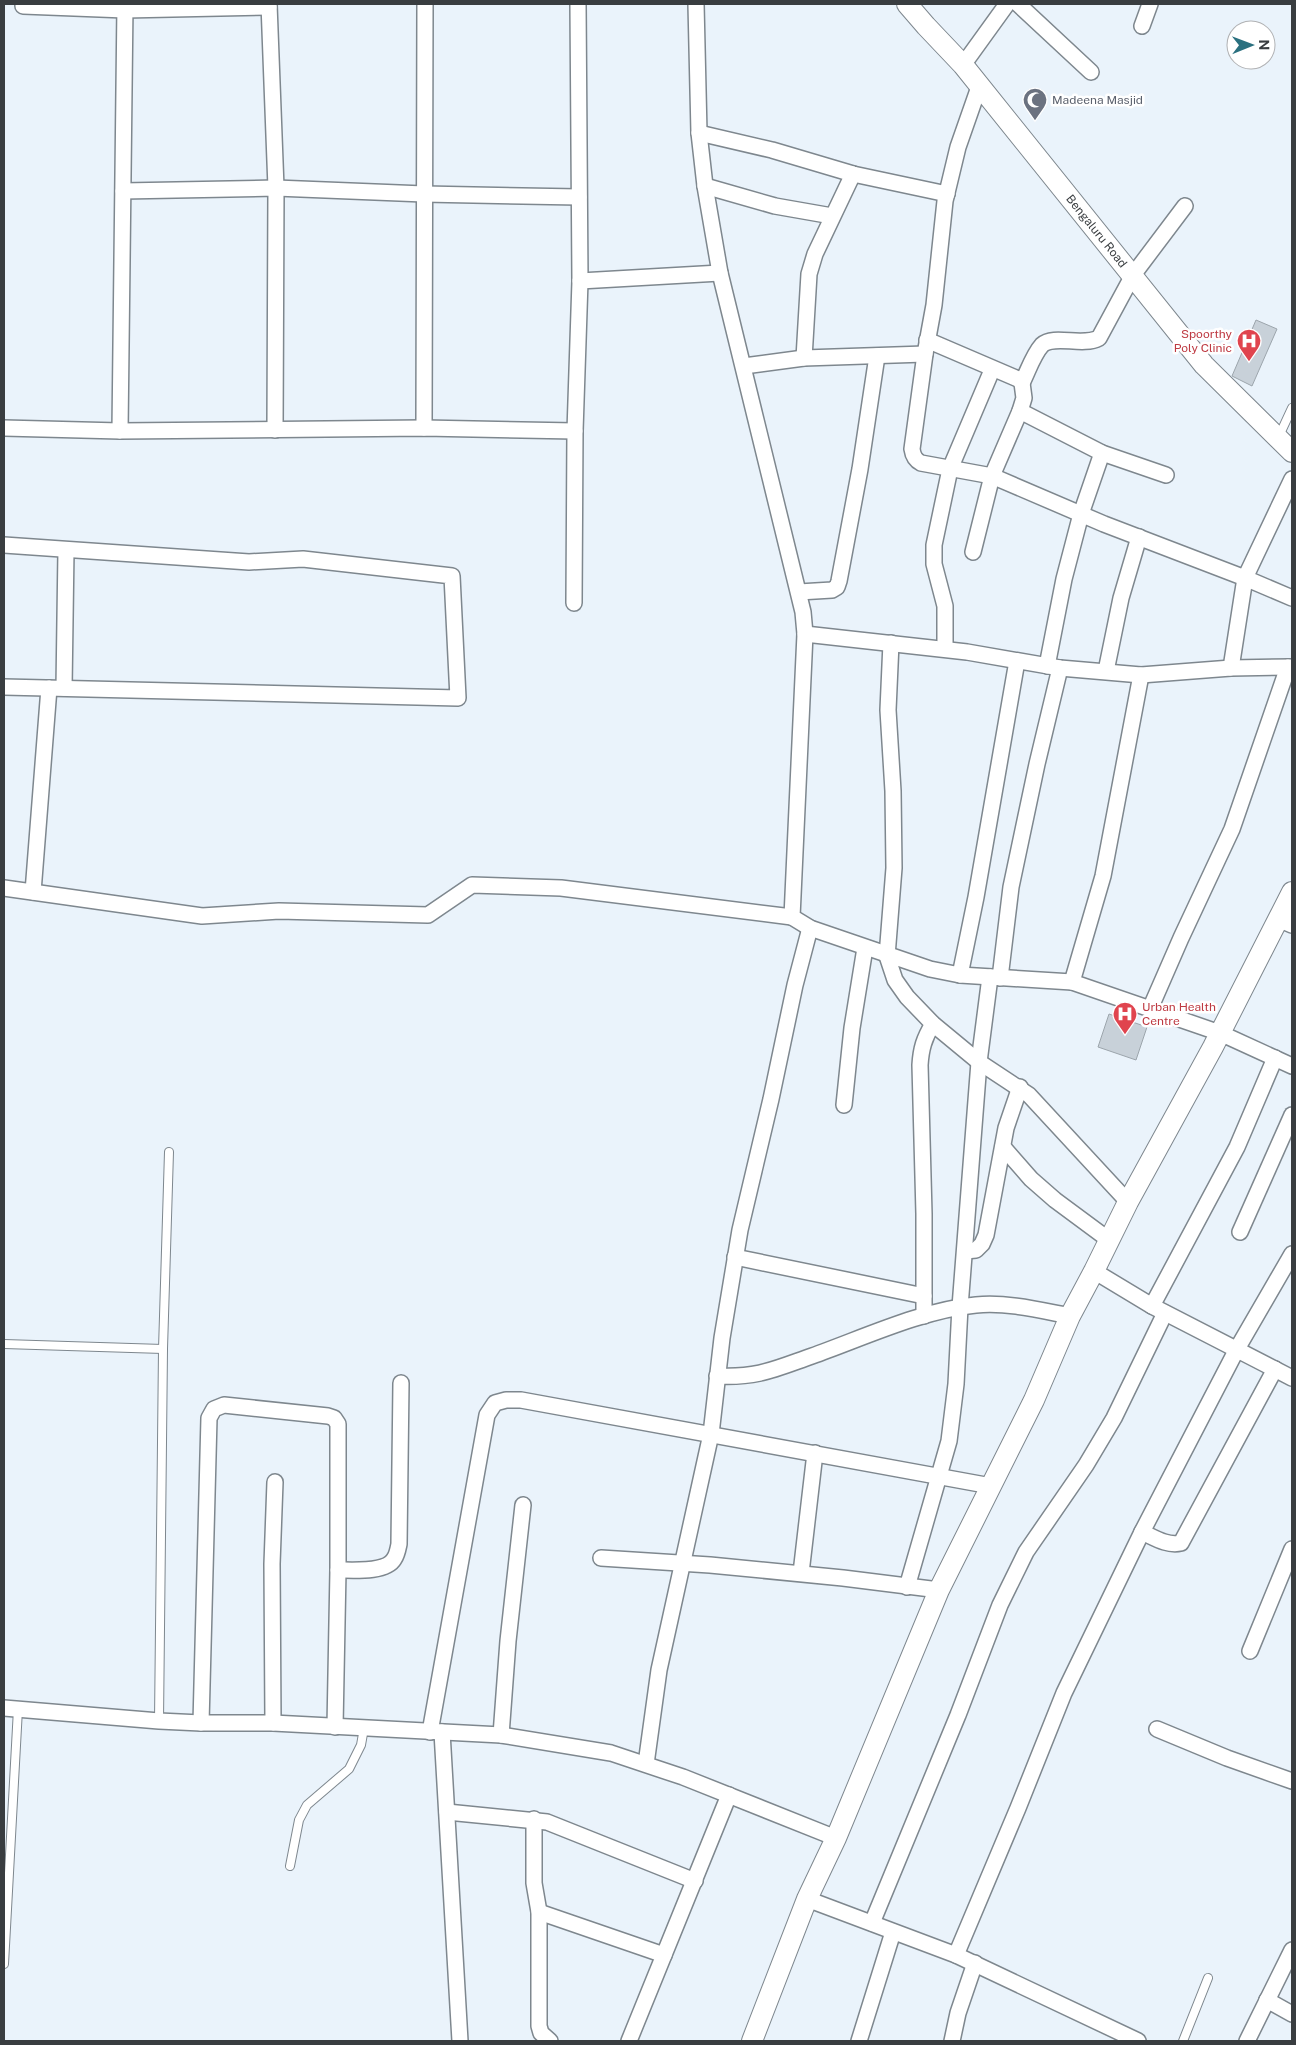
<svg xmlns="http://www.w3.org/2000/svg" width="1296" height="2045" font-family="'Public Sans',sans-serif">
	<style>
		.building { fill: #c8d1d9; stroke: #9ca5ac }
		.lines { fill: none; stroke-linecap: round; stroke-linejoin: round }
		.lane-casing { stroke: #7e878e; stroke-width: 10 }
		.street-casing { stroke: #7e878e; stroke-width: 18 }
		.secondary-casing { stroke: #7e878e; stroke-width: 22 }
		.lane { stroke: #fff; stroke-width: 8 }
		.street { stroke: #fff; stroke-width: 15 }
		.secondary { stroke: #fff; stroke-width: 20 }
		.labels { text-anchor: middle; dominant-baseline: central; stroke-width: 5; stroke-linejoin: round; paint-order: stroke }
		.worship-label { font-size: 12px; fill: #5b616d; stroke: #fff; text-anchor: start }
		.street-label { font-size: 12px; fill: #393d40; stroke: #fff }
		.health-label { font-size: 12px; fill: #be3a42; stroke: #fff; text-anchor: end }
	</style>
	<rect width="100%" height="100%" fill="#eaf3fb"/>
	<g class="building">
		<path d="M 1256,320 L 1277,329 L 1252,386 L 1232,376 Z"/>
		<path d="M 1109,1014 L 1147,1027 L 1136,1060 L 1098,1047 Z"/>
	</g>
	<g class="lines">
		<defs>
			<g id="lane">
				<path d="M 1279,436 L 1292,408"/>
				<path d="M 4,1344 L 163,1349"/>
				<path d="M 159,1721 L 163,1349 L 169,1152"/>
				<path d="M 290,1866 L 299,1820 L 307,1805 L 349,1769 L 361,1745 L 364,1728"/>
				<path d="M 4,1964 L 18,1709"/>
				<path d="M 1183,2041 L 1208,1978"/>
			</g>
			<g id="street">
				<path d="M 269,4 L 276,188 L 275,430"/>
				<path d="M 696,4 L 699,133 L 705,186 L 720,273 L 803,612 L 805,634 L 792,917 L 810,928 L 930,969 L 960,975 L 1072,982 L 1220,1033 L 1292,1066"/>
				<path d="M 1018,4 L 1091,72"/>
				<path d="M 23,6 L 125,10 L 269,7"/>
				<path d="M 1142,26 L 1150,4"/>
				<path d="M 963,65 L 1007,4"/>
				<path d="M 979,87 L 958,147 L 945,201 L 934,305 L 925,354 L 912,449 C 913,456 915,460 921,463 L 992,476 L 1104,524 L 1245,578 L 1292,598"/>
				<path d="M 699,133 L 772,150 L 853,174 L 947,194"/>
				<path d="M 705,186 L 775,206 L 832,216"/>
				<path d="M 123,191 L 276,188 L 424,194 L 579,197"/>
				<path d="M 580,281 L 720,273"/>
				<path d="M 927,340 L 1018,379 L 1022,383 L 1024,398 L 1020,411 L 992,476 L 973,552"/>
				<path d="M 804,358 L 809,274 L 815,254 L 853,174"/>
				<path d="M 744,366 L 804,358 L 925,354"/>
				<path d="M 1022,383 C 1028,371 1033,355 1042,345 C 1054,334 1082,347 1099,338 L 1133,275 L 1185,206"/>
				<path d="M 1020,411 L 1102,453 L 1166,475"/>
				<path d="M 4,428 L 120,431 L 424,428 L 575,431"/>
				<path d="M 424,428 L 425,4"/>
				<path d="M 120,431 L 125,4"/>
				<path d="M 4,545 L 249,562 L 303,559 L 452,576 L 458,698 L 4,687"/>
				<path d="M 799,592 L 832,590 L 837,587 L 839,581 L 860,469 L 877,356"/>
				<path d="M 574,603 L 575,431 L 580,281 L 578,4"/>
				<path d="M 805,634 L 967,652 L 1060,668 L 1141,675 L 1231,668 L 1292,667"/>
				<path d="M 891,643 L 888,710 L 893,791 L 894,868 L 887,956 L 895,980 L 907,997 L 933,1024 L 979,1062 L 1029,1095 L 1128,1202"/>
				<path d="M 945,649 L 945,606 L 934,564 L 934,545 L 950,469 L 992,370"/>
				<path d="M 1047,666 L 1064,579 L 1081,514 L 1102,453"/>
				<path d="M 1231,668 L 1245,578 L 1292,479"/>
				<path d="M 1106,671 L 1121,598 L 1139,537"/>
				<path d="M 64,688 L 66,550"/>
				<path d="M 4,888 L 202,916 L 279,911 L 428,915 L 472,885 L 561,888 L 792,917"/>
				<path d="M 33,892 L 49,688"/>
				<path d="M 1278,919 L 1292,925"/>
				<path d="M 960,975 L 976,897 L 1017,661"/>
				<path d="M 1000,978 L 1011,887 L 1037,764 L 1060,668"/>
				<path d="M 1072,982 L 1103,876 L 1141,675"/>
				<path d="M 1150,1009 L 1181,938 L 1232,829 L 1288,667"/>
				<path d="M 844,1105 L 852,1028 L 865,948"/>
				<path d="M 1003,1147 L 1031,1179 L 1055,1200 L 1109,1240"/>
				<path d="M 1240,1232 L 1292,1115"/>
				<path d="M 965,1251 L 976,1250 L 982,1244 L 986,1235 L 1006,1128 L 1020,1087"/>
				<path d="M 735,1257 L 924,1296"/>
				<path d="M 1094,1271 L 1152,1306 L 1292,1378"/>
				<path d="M 1152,1306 L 1237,1147 L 1275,1058"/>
				<path d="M 924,1316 L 924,1214 L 920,1065 C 921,1049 924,1038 933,1024"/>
				<path d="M 717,1376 C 758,1378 775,1369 812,1356 C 863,1338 922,1310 976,1305 C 1007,1302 1039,1310 1070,1316"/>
				<path d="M 1142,1532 C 1155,1538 1167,1546 1181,1543 L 1275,1369"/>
				<path d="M 601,1558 L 710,1565 L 843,1578 L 939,1590"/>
				<path d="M 338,1570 C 352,1570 386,1573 394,1559 C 397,1555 398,1549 399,1544 L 401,1383"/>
				<path d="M 801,1573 L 815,1453"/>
				<path d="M 907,1587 L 949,1441 L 956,1384 L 960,1307 L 979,1062 L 990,977"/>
				<path d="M 1250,1651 L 1292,1549"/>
				<path d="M 4,1708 L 159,1721 L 201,1723 L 273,1723 L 501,1735 L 611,1753 L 683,1777 L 836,1838"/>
				<path d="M 201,1723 L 209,1418 L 214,1409 L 224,1405 L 328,1416 L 334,1418 L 338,1424 L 338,1570 L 335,1727"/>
				<path d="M 273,1723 L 272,1564 L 275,1482"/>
				<path d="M 1157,1729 L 1227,1758 L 1292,1781"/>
				<path d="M 430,1732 L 487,1415 L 495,1403 L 506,1400 L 521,1400 L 991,1486"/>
				<path d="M 442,1732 L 460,2041"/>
				<path d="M 501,1735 L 508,1641 L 523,1505"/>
				<path d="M 646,1764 L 659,1670 L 711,1434 L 722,1338 L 740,1230 L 771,1099 L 795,985 L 810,928"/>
				<path d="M 447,1812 L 547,1822 L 695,1881"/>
				<path d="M 534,1819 L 534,1883 L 539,1912 L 539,2026 L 541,2033 L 550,2041"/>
				<path d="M 807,1899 L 956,1955 L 1138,2041"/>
				<path d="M 539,1912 L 664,1955"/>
				<path d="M 872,1923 L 958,1715 L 1000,1605 L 1026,1552 L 1086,1465 L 1114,1418 L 1165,1313"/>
				<path d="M 956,1955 L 1018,1808 L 1064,1693 L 1142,1532 L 1237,1349 L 1292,1254"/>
				<path d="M 1267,2000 L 1292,2014"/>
				<path d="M 629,2041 L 729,1795"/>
				<path d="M 859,2041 L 893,1932"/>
				<path d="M 952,2041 L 958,2013 L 975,1963"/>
				<path d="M 1247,2041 L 1292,1950"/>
			</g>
			<g id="secondary">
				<path id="s1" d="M 907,4 L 926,26 L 963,65 L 1204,365 L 1292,452"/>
				<path d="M 752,2041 L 807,1899 L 836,1838 L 939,1590 L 1034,1400 L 1070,1316 L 1094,1271 L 1128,1202 L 1213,1047 L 1292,892"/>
			</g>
		</defs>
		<use href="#lane" class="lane-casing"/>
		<use href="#street" class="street-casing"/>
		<use href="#secondary" class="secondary-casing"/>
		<use href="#lane" class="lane"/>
		<use href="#street" class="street"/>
		<use href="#secondary" class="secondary"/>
	</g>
	<defs>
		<symbol id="mosque-pin" viewBox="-11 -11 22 30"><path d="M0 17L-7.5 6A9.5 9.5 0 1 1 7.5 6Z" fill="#6b7280" stroke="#fff"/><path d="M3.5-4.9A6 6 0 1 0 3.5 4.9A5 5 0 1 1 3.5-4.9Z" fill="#fff"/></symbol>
		<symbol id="hospital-pin" viewBox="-11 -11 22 30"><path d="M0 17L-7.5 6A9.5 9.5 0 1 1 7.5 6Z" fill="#e0444e" stroke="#fff"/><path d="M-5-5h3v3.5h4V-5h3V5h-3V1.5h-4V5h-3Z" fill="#fff"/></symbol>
	</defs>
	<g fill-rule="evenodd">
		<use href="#mosque-pin" x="1021" y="86" width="28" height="38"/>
		<use href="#hospital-pin" x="1235" y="327" width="28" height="38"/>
		<use href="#hospital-pin" x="1111" y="1000" width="28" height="38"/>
	</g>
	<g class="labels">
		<g class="worship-label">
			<text x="1052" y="100">Madeena Masjid</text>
		</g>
		<g class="street-label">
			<text stroke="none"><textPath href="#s1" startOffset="296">Bengaluru Road</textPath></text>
		</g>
		<g class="health-label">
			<text x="1232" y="334">Spoorthy<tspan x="1232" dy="14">Poly Clinic</tspan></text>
			<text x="1142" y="1007" text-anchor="start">Urban Health<tspan x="1142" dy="14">Centre</tspan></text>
		</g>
	</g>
	<rect width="1296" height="2045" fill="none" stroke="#393d40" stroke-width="10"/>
	<g transform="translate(1251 45) rotate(89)"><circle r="24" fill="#ffffff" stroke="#b0b1b3"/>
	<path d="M0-4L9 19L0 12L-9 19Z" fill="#2a707f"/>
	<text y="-8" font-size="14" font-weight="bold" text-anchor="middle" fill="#393d40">N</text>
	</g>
</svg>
